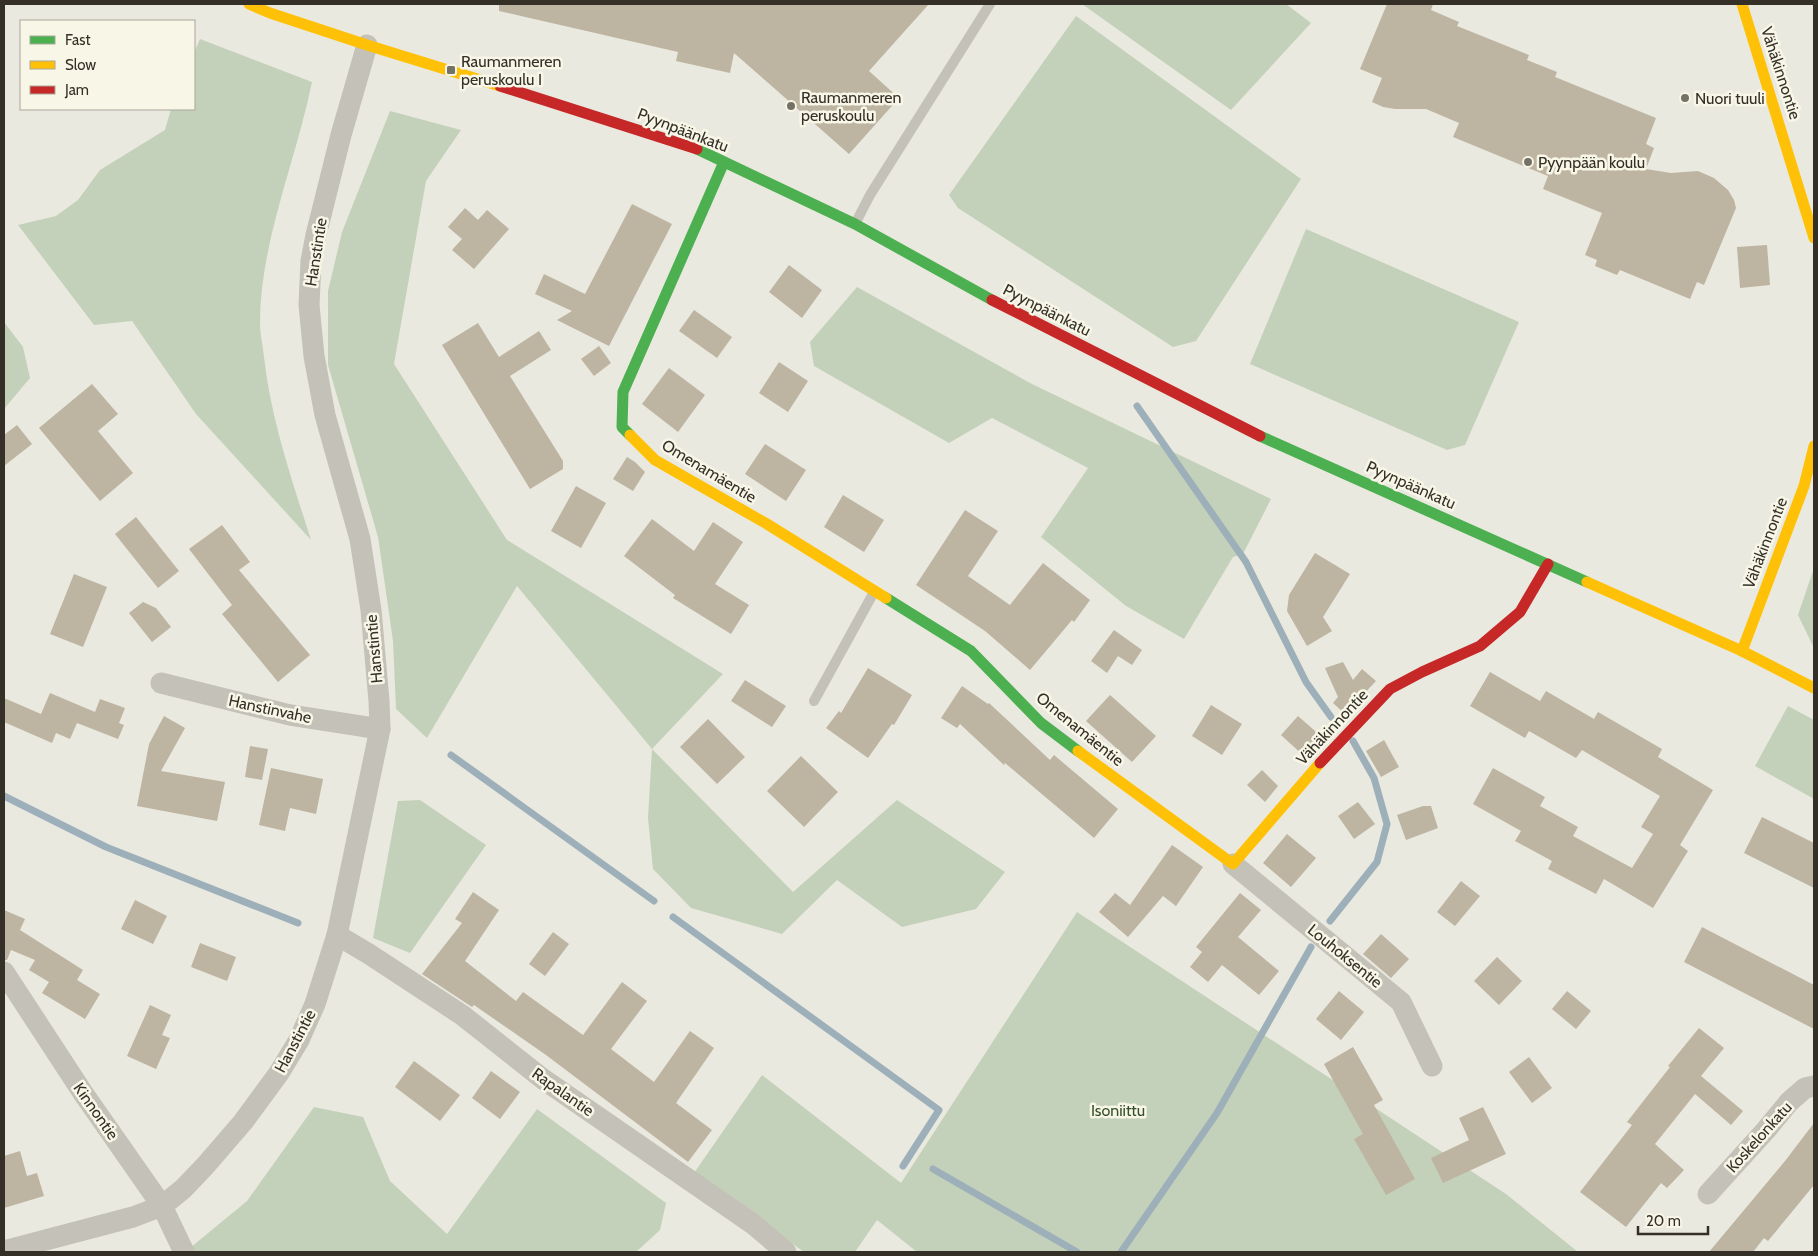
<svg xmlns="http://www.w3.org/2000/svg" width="1818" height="1256" font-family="Cabin,sans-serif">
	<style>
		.green { fill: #c4d1ba }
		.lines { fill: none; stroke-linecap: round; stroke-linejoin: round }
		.stream { stroke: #9db0ba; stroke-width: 7 }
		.building { fill: #bdb4a2 }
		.lane { stroke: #c3c1b8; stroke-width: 10 }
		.street { stroke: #c3c1b8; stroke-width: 21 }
		.fast { stroke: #4caf50; stroke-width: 11 }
		.slow { stroke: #ffc107; stroke-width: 11 }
		.jam { stroke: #c62828; stroke-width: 11 }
		.poi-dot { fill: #747167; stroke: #f8f6e6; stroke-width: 2 }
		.labels { text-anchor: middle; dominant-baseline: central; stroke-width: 5; stroke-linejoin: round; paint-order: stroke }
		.poi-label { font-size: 16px; fill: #343027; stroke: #f8f6e6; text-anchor: start }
		.street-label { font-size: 16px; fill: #343027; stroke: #f8f6e6 }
		.park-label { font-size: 16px; fill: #36502d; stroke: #f8f6e6 }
	</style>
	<rect width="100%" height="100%" fill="#eae9df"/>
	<g class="green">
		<path d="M 1082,4 L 1286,4 L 1311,23 L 1231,110 Z"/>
		<path d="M 1076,16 L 1301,179 L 1196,341 L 1173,347 L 958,208 L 949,195 Z"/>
		<path d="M 200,39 L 312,82 C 296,161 260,242 260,323 C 260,334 263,346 264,357 C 271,420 292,480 311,540 L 196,414 L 132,321 L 94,325 L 18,225 L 56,216 L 78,200 L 100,170 L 165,130 L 171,109 L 194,109 L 194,53 Z"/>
		<path d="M 390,111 L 461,130 L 426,181 L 394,364 L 507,540 L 723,674 L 652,749 L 793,892 L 897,800 L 1005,872 L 976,909 L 902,927 L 837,880 L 782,934 L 691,908 L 653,869 L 648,818 L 652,749 L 517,586 L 427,738 L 396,709 L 393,641 L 378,537 L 328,365 L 328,291 L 342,232 Z"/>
		<path d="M 1306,229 L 1519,322 L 1465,445 L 1447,450 L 1250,364 Z"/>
		<path d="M 857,287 L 1032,384 L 1271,499 L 1243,554 L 1233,557 L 1184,639 L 1126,606 L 1041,537 L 1088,468 L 992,418 L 949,443 L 814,366 L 810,342 Z"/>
		<path d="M 4,322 L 23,347 L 30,378 L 4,409 Z"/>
		<path d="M 1814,568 L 1814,648 L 1798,615 Z"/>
		<path d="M 1788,706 L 1814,720 L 1814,799 L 1755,766 Z"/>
		<path d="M 420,800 L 486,845 L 410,953 L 373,938 L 398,801 Z"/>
		<path d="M 1077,912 L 1506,1194 L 1578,1252 L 917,1252 L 877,1220 L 855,1252 L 804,1252 L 694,1173 L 762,1075 L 901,1183 Z"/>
		<path d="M 314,1107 L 363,1117 L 390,1181 L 447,1234 L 537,1109 L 666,1203 L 660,1230 L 636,1252 L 185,1252 L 247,1201 Z"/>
	</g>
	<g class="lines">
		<g class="stream">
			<path d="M 1137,406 L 1246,562 L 1306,682 L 1331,717"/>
			<path d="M 451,755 L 654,901"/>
			<path d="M 4,796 L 106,847 L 298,923"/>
			<path d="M 673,917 L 939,1110 L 903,1166"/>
			<path d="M 1330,921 L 1377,862 L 1387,824 L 1374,778 L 1353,741"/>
			<path d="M 933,1169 L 1077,1252"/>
			<path d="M 1121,1252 L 1217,1113 L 1311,947"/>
		</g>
	</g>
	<g class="building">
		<path d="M 499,4 L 929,4 L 869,71 L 899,98 L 849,154 L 734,53 L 730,73 L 676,61 L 678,52 L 499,11 Z"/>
		<path d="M 1387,4 L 1433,4 L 1431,10 L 1459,22 L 1457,26 L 1529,55 L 1527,60 L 1557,72 L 1555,77 L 1656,118 L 1646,144 L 1654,148 L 1646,169 L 1671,173 L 1698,171 L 1714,178 L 1728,190 L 1734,200 L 1736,208 L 1704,285 L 1697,282 L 1690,299 L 1620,270 L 1617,275 L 1595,266 L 1597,260 L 1585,255 L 1602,213 L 1543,189 L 1548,176 L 1453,137 L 1459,123 L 1426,109 L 1395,109 L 1383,107 L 1372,102 L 1382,78 L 1360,69 Z"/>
		<path d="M 632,204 L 672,224 L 609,346 L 557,320 L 572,311 L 535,294 L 544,274 L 585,294 Z"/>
		<path d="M 465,208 L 478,220 L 487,210 L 509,229 L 474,269 L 452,250 L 462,239 L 448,227 Z"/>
		<path d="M 1767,245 L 1770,285 L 1740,288 L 1737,247 Z"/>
		<path d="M 789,265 L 822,290 L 802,318 L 769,292 Z"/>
		<path d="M 694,310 L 732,337 L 717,358 L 679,331 Z"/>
		<path d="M 478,323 L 499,357 L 539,331 L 551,350 L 510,376 L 563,461 L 563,469 L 530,489 L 442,345 Z"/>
		<path d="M 599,346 L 611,363 L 594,376 L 581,359 Z"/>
		<path d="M 779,362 L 808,381 L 788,412 L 759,393 Z"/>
		<path d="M 669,368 L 705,395 L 678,432 L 642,404 Z"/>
		<path d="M 92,384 L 118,414 L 98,431 L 133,473 L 100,501 L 39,428 Z"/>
		<path d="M 17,425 L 32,444 L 4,466 L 4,435 Z"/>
		<path d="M 765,444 L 806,470 L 786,501 L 745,474 Z"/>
		<path d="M 627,457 L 635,462 L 645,472 L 633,491 L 613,479 Z"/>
		<path d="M 576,486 L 606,503 L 581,548 L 551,531 Z"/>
		<path d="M 843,495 L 884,520 L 864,552 L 824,527 Z"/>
		<path d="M 965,510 L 998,531 L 968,576 L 1010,605 L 1043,563 L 1090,600 L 1074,622 L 1072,620 L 1030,670 L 985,631 L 916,585 Z"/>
		<path d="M 136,517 L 179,571 L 158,588 L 115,534 Z"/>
		<path d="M 652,519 L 694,551 L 713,522 L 743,542 L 715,584 L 749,605 L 731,634 L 673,598 L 675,595 L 624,556 Z"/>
		<path d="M 222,525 L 250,562 L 239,570 L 310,655 L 278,682 L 222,614 L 232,605 L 189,549 Z"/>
		<path d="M 1315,553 L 1350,574 L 1323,617 L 1332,631 L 1307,646 L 1287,611 L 1289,595 Z"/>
		<path d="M 74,574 L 107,587 L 83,647 L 50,634 Z"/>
		<path d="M 143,602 L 156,608 L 171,627 L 152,642 L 129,613 Z"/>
		<path d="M 1114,630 L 1142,650 L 1132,665 L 1118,656 L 1107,673 L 1091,661 Z"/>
		<path d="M 1343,662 L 1353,680 L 1362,669 L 1376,681 L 1345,714 L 1333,703 L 1338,697 L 1325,668 Z"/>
		<path d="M 868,668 L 912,695 L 894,725 L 892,724 L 868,758 L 826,728 L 839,711 L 841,713 Z"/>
		<path d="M 1490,672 L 1540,701 L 1546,691 L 1594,719 L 1598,712 L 1662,749 L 1658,757 L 1713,790 L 1680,845 L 1688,851 L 1653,908 L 1604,879 L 1596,894 L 1548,869 L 1552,861 L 1515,841 L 1521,831 L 1473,804 L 1493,768 L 1545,797 L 1540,806 L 1578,827 L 1573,836 L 1632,868 L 1653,834 L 1641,827 L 1660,796 L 1582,750 L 1576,758 L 1529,731 L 1525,738 L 1470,706 Z"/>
		<path d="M 745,680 L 786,706 L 772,727 L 731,701 Z"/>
		<path d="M 962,686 L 988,704 L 989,703 L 1050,760 L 1054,755 L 1118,809 L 1094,838 L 1005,763 L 1004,765 L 960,724 L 957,728 L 941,718 Z"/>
		<path d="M 50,693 L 95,712 L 100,699 L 125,708 L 119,723 L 124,725 L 118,739 L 77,723 L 70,739 L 56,733 L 52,743 L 4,722 L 4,698 L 41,714 Z"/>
		<path d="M 1110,695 L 1156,736 L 1132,762 L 1086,721 Z"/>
		<path d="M 1211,705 L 1242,724 L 1222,755 L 1192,736 Z"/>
		<path d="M 164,716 L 185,728 L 161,771 L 225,782 L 217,821 L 137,806 L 149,744 Z"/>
		<path d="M 1298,716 L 1323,738 L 1305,757 L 1281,735 Z"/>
		<path d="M 708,719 L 745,757 L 717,784 L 680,747 Z"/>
		<path d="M 1384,740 L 1399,767 L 1381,777 L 1366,751 Z"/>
		<path d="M 250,746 L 268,749 L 262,780 L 245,777 Z"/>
		<path d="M 801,756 L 838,792 L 804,827 L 767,791 Z"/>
		<path d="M 271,768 L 323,779 L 316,814 L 290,808 L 285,831 L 259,825 Z"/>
		<path d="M 1262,770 L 1278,786 L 1265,802 L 1247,785 Z"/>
		<path d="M 1358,802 L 1375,824 L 1354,839 L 1338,816 Z"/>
		<path d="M 1423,806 L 1431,806 L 1438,828 L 1406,840 L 1397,815 Z"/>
		<path d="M 1762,817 L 1814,843 L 1814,888 L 1744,853 Z"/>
		<path d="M 1287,834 L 1316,858 L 1291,887 L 1263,863 Z"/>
		<path d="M 1172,845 L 1203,867 L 1176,906 L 1163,896 L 1128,937 L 1099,912 L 1115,893 L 1130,905 Z"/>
		<path d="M 1461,881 L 1480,896 L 1455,926 L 1437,912 Z"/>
		<path d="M 473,892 L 499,910 L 465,961 L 516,1001 L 523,992 L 583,1035 L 622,982 L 647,1001 L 611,1049 L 654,1082 L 690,1031 L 714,1048 L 676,1103 L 712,1130 L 688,1162 L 546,1055 L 474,1005 L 472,1007 L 422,974 L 462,923 L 455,919 Z"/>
		<path d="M 1240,893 L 1261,910 L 1238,937 L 1279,971 L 1259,995 L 1222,965 L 1208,982 L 1190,967 L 1202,952 L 1196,947 Z"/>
		<path d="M 135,900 L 167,916 L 153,944 L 121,929 Z"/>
		<path d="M 4,910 L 25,919 L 20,930 L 83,970 L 77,980 L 100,994 L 85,1019 L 42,993 L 49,982 L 29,970 L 35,960 L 11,950 L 7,960 L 4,960 Z"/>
		<path d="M 1702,927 L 1814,985 L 1814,1029 L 1684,962 Z"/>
		<path d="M 553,932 L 569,944 L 545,976 L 529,964 Z"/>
		<path d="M 1381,934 L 1409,959 L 1391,978 L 1363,954 Z"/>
		<path d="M 200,943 L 236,957 L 227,981 L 191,967 Z"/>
		<path d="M 1497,957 L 1522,981 L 1499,1005 L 1474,981 Z"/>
		<path d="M 1339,991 L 1364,1012 L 1341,1040 L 1316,1019 Z"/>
		<path d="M 1567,991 L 1591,1011 L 1576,1029 L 1552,1009 Z"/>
		<path d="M 150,1005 L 171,1015 L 162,1035 L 170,1038 L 156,1069 L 127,1056 Z"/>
		<path d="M 1699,1028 L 1724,1048 L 1701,1076 L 1743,1111 L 1731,1125 L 1695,1094 L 1655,1144 L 1684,1170 L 1667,1188 L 1661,1183 L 1626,1227 L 1580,1192 L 1632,1125 L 1627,1122 L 1670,1067 L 1668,1066 Z"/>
		<path d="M 1353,1047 L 1383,1100 L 1374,1105 L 1415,1179 L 1386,1195 L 1354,1139 L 1363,1134 L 1324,1064 Z"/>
		<path d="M 1529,1057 L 1552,1088 L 1532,1103 L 1509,1072 Z"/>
		<path d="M 414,1061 L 460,1095 L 440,1121 L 395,1087 Z"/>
		<path d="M 491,1071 L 520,1092 L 500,1119 L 472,1098 Z"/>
		<path d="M 1483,1107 L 1506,1154 L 1443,1183 L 1431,1158 L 1469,1140 L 1459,1118 Z"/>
		<path d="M 1814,1123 L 1814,1185 L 1768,1241 L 1764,1238 L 1753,1252 L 1709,1252 L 1785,1161 Z"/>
		<path d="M 20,1151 L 27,1176 L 37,1173 L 44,1196 L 4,1208 L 4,1156 Z"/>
	</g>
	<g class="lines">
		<g class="lane">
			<path d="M 855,224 L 870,195 L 990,4"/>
			<path d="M 814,701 L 874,592"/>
		</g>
		<g class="street">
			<path d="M 161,683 L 290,715 L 380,729"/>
			<path d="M 1233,864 L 1401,1002 L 1432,1066"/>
			<path d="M 337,935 L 369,954 L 462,1015 L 543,1079 L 753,1224 L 786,1252"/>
			<path d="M 4,972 L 83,1093 L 162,1206 L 184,1252"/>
			<path d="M 1708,1194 L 1766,1130 L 1789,1102 L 1805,1088 L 1814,1086"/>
			<path d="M 4,1251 L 133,1217 L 162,1206 L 183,1189 L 205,1166 L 243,1122 L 279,1073 L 299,1040 L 315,1004 L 337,935 L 380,729 L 379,701 L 371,610 L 360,539 L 325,415 L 314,356 L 309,305 L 311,261 L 316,235 L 341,135 L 367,45"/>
		</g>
		<g class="fast">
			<path d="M 697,149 L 855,224 L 992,300"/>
			<path d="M 630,435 L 622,427 L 623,392 L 724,162"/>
			<path d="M 1260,436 L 1587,582"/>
			<path d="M 886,598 L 971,651 L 1041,723 L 1078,751"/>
		</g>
		<g class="slow">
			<path d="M 249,4 L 270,13 L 367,45 L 500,86"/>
			<path d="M 1742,4 L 1814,238"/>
			<path d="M 630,435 L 655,460 L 767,524 L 886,598"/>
			<path d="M 1587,582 L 1742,651 L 1814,688"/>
			<path d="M 1742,651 L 1804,486 L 1814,446"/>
			<path d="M 1078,751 L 1233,864 L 1320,763"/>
		</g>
		<g class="jam">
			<path d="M 500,86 L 697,149"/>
			<path d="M 992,300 L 1260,436"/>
			<path d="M 1320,763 L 1390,689 L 1422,672 L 1480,646 L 1520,612 L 1548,564"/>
		</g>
	</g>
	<g class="poi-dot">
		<rect x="446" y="65" width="10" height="10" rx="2.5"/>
		<circle cx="1685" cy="98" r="5"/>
		<circle cx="791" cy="106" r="5"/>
		<circle cx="1528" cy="162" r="5"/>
	</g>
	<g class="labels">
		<g class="poi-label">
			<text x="461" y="61">Raumanmeren<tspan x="461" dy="18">peruskoulu I</tspan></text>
			<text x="801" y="97">Raumanmeren<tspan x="801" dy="18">peruskoulu</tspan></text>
			<text x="1695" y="98">Nuori tuuli</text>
			<text x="1538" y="162">Pyynpään koulu</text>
		</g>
		<g class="street-label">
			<text transform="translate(1781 73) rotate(72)">Vähäkinnontie</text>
			<text transform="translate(683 130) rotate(21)">Pyynpäänkatu</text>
			<text transform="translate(316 252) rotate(-81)">Hanstintie</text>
			<text transform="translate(1047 310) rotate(27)">Pyynpäänkatu</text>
			<text transform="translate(709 471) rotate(31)">Omenamäentie</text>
			<text transform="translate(1411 485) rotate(24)">Pyynpäänkatu</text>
			<text transform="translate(1765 543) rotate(-69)">Vähäkinnontie</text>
			<text transform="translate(374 649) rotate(-95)">Hanstintie</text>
			<text transform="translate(270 709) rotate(12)">Hanstinvahe</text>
			<text transform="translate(1332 727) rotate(-47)">Vähäkinnontie</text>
			<text transform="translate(1080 729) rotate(39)">Omenamäentie</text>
			<text transform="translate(1345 956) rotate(39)">Louhoksentie</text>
			<text transform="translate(295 1041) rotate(-62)">Hanstintie</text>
			<text transform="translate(563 1092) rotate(35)">Rapalantie</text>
			<text transform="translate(96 1111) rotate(55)">Kinnontie</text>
			<text transform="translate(1759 1137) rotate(-48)">Koskelonkatu</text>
		</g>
		<g class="park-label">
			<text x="1118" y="1110">Isoniittu</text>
		</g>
	</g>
	<rect width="1818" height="1256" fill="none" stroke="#343027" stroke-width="10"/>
	<rect x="20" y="20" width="175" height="90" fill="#f8f6e6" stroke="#aaa79a"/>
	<rect x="30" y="36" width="25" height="8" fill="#4caf50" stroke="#aaa79a"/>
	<text x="65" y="45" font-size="15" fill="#343027">Fast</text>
	<rect x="30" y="61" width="25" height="8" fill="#ffc107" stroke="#aaa79a"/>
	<text x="65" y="70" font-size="15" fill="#343027">Slow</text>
	<rect x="30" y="86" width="25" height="8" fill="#c62828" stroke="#aaa79a"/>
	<text x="65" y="95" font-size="15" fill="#343027">Jam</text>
	<path d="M1638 1226v8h70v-8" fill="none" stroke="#343027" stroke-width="2.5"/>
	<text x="1646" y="1226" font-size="15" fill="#343027" stroke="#f8f6e6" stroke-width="4" paint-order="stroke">20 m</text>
</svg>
